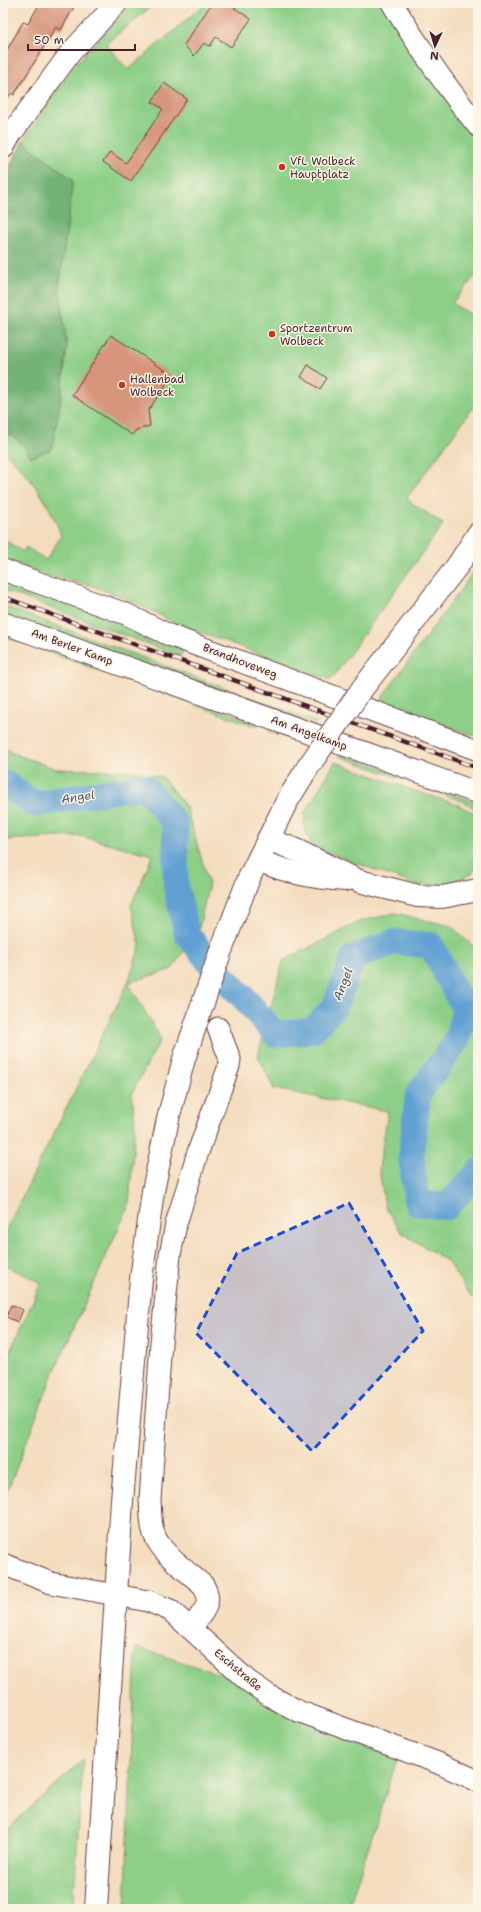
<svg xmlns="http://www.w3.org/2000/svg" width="481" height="1912" font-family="'Shantell Sans',sans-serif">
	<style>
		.green { fill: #8dcf87; stroke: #6c7759 }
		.forest { fill: #72b274; stroke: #5e6850 }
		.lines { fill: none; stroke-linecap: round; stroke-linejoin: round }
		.river { stroke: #60a0d3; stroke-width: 26 }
		.building { fill: #d7967b }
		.minor-casing { stroke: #643c41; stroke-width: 23 }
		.major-casing { stroke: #643c41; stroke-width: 24 }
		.minor { stroke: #fff; stroke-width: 21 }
		.major { stroke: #fff; stroke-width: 22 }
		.rail-casing { stroke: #4a1f2b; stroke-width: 4.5 }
		.rail { stroke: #fcf5e5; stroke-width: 3; stroke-dasharray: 9; stroke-linecap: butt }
		.major-bridge-casing { stroke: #643c41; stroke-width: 24; stroke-linecap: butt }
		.major-bridge { stroke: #fff; stroke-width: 22 }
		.marked { fill: #1d4ed8; fill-opacity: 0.2; stroke: #1d4ed8; stroke-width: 3; stroke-dasharray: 8 5; stroke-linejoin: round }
		.poi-dot { fill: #c8321e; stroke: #fcf5e5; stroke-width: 1.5 }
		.labels { text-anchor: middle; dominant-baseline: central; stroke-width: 3; stroke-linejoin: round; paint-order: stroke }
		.poi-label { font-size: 11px; fill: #4a1f2b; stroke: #fcf5e5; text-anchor: start }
		.street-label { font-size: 11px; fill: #4a1f2b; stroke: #fcf5e5 }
		.water-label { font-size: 12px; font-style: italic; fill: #53536e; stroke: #fcf5e5 }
	</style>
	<rect width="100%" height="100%" fill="#fcf5e5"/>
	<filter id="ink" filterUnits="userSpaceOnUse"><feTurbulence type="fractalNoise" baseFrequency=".025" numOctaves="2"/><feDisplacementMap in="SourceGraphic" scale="8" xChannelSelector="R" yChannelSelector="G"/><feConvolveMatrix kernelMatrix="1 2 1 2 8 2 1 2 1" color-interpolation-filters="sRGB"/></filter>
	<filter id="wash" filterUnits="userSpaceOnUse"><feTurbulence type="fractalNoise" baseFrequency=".012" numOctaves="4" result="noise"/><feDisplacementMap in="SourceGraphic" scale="16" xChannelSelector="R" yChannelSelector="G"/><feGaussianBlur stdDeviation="0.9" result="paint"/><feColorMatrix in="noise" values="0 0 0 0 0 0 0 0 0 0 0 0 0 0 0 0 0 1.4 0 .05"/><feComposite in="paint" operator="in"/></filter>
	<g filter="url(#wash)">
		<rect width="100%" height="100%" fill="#f4ddbf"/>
		<g class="green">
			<path d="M 132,3 L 155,3 L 106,44 L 128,70 L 206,3 L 392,3 L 478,126 L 478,273 L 452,303 L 478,320 L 478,401 L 406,499 L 443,524 L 331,680 L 173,622 L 128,599 L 90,585 L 49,576 L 3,559 L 3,539 L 23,552 L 26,547 L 46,560 L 61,536 C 52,506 27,471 3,451 L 3,430 L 22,443 L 31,457 L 52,449 L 61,397 L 67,347 L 59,288 L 73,180 L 23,141 L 74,66 Z"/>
			<path d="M 478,565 L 478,737 L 379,702 C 411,656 446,612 478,565 Z"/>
			<path d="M 3,577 L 82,604 L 184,649 L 180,656 L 3,590 Z"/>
			<path d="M 3,606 L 317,722 L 315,725 L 3,614 Z"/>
			<path d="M 3,632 L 256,722 L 257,727 L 3,636 Z"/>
			<path d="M 273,728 L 305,740 L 303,744 L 268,731 Z"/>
			<path d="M 3,746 L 12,753 L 56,769 L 132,771 L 162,777 L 186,807 L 209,884 L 199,928 L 172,969 L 128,983 L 161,1039 L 132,1093 L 135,1126 L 129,1205 L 54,1372 L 3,1502 L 3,1367 L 41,1283 L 3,1264 L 3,1236 L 128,983 L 140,946 L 131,905 L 153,855 L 80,836 L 3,840 Z"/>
			<path d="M 341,753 L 465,798 L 478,804 L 478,810 L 464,802 L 339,756 Z"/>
			<path d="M 335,762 L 424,794 L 454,803 L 478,815 L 478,866 L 472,873 L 448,885 L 416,885 L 313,847 L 304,828 L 305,813 Z"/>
			<path d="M 395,913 L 451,926 L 478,951 L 478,1299 L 471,1297 L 447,1261 L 401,1232 L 385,1206 L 379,1169 L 388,1111 L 274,1089 L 258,1056 L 283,961 L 361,921 Z"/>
			<path d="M 136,1647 L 231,1678 L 399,1754 L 348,1909 L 125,1909 Z"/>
			<path d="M 83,1760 L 73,1909 L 3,1909 L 3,1835 L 6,1830 Z"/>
		</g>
		<path class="forest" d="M 23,141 L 73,180 L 59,288 L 67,347 L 61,397 L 52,449 L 31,457 L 22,443 L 3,430 L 3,180 Z"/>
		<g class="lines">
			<path class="river" d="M 3,782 L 34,804 L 144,786 L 175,823 L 176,887 L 187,934 L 214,968 L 244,998 L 276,1035 L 313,1030 L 335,1006 L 353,958 L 394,942 L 431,945 L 465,1010 L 456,1042 L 418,1094 L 411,1157 L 417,1203 L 447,1207 L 478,1172"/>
		</g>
		<g id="blocks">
			<g class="building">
				<path d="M 40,3 L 76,3 L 61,30 L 56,27 L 14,95 L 11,93 L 3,106 L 3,57 L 23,22 L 28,24 Z"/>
				<path d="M 212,3 L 227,3 L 251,19 L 231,47 L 216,37 L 210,46 L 204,43 L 194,56 L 184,45 Z"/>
				<path d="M 164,83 L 187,99 L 131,181 L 103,162 L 110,152 L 126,163 L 163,109 L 152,102 Z"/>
				<path d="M 111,335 L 172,375 L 148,411 L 150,426 L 136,430 L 132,435 L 72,395 Z"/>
				<path d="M 308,365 L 327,378 L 320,389 L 301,377 Z"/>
				<path d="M 11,1305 L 23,1310 L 18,1322 L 6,1317 Z"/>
			</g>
		</g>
	</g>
	<g filter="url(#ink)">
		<use href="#blocks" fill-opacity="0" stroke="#643c41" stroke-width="1"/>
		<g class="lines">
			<defs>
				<g id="minor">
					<path d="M 392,3 C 418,46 446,87 478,126"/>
					<path d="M 3,148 L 11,134 L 71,52 L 117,3"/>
					<path d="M 3,570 L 126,614 L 169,635 L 478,750"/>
					<path d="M 3,623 L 478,793"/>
					<path d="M 3,1564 L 51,1583 L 148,1601 L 170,1610 L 248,1681 L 270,1696 L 298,1711 L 438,1763 L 478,1781"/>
					<path d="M 191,1628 C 201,1614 215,1603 203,1585 C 187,1571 162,1555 154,1534 C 150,1523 151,1512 150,1500 L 161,1343 L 170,1255 L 176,1224 L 197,1155 L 229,1066 L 230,1059 L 218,1028"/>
				</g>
				<g id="major">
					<path d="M 362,689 L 458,565 L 478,534"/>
					<path d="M 268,839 L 298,851 L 359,881 L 418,896 L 442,897 L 478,890"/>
					<path d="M 258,860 C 288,873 313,878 346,880"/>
					<path d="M 96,1909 L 122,1501 L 141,1279 L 153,1191 L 168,1119 L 184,1059 L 220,953 L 249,878 L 286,803 L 308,767"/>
				</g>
			</defs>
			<use href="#minor" class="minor-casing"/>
			<use href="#major" class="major-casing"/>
			<use href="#minor" class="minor"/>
			<use href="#major" class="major"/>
			<defs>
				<path id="rail" d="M 3,597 L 478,768"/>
			</defs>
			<use href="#rail" class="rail-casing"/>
			<use href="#rail" class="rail"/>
			<defs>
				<path id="major-bridge" d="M 308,767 L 362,689"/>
			</defs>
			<use href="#major-bridge" class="major-bridge-casing"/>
			<use href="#major-bridge" class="major-bridge"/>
		</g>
	</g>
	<path class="marked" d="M 349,1203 L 423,1331 L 312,1451 L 196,1333 L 237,1253 Z"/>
	<g class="poi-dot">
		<circle cx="282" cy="167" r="4"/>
		<circle cx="272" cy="334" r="4"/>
		<circle cx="122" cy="385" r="4"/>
	</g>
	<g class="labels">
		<g class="poi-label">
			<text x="290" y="161">VfL Wolbeck<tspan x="290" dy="13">Hauptplatz</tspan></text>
			<text x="280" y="328">Sportzentrum<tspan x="280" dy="13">Wolbeck</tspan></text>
			<text x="130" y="379">Hallenbad<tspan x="130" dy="13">Wolbeck</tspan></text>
		</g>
		<g class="street-label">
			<text transform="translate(72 647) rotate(20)">Am Berler Kamp</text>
			<text transform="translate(240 661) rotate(21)">Brandhoveweg</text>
			<text transform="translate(309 733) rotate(20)">Am Angelkamp</text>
			<text transform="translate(238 1670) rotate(40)">Eschstraße</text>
		</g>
		<g class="water-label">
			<text transform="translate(78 797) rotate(-9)">Angel</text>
			<text transform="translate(343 984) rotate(-69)">Angel</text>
		</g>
	</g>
	<rect width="481" height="1912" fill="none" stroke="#fcf5e5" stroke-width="16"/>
	<g transform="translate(435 46) rotate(184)" stroke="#fcf5e5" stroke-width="3" paint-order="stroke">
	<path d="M0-3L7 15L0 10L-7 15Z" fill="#4a1f2b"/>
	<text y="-6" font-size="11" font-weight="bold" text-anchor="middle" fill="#4a1f2b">N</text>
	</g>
	<path d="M28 44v6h107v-6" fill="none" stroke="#4a1f2b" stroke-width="2"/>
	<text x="34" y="44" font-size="12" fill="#4a1f2b" stroke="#fcf5e5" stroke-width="3" paint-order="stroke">50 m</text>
</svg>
